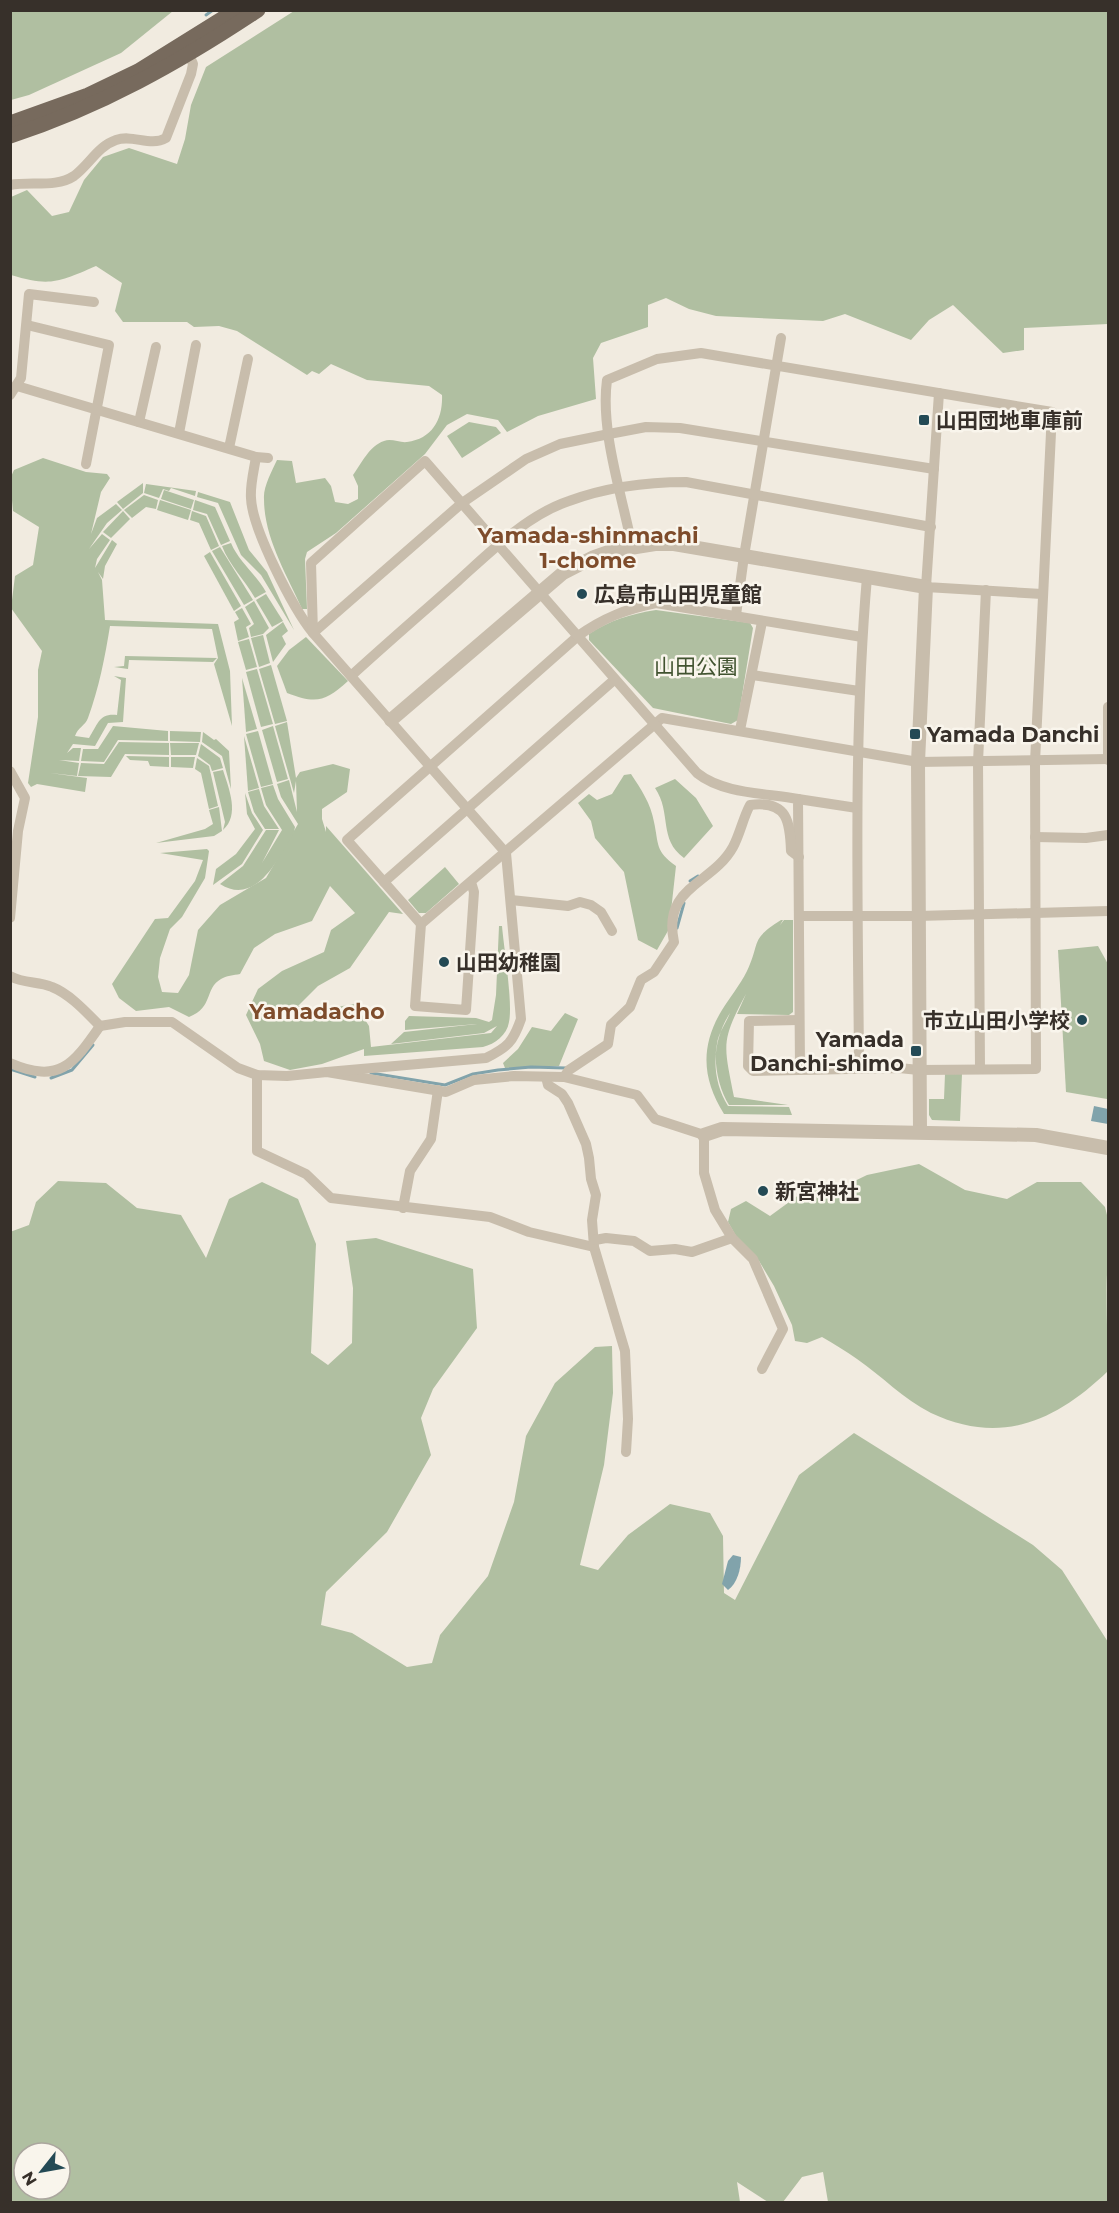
<svg xmlns="http://www.w3.org/2000/svg" width="1119" height="2213" font-family="Montserrat,'Noto Sans JP',sans-serif">
	<style>
		.green { fill: #b0bfa1; fill-rule: evenodd }
		.water { fill: #81a3ab }
		.lines { fill: none; stroke-linecap: round; stroke-linejoin: round }
		.stream { stroke: #81a3ab; stroke-width: 3 }
		.minor { stroke: #c8bdac; stroke-width: 10 }
		.tertiary { stroke: #c8bdac; stroke-width: 14 }
		.primary { stroke: #776a5d; stroke-width: 15 }
		.poi-dot { fill: #244a55; stroke: #f9f5ec; stroke-width: 2 }
		.labels { text-anchor: middle; dominant-baseline: central; stroke-width: 5; stroke-linejoin: round; paint-order: stroke }
		.poi-label { font-size: 21px; font-weight: bold; fill: #37302a; stroke: #f9f5ec; text-anchor: start }
		.park-label { font-size: 21px; fill: #415330; stroke: #f9f5ec }
		.neighbourhood-label { font-size: 22px; font-weight: bold; fill: #7e4c2b; stroke: #f9f5ec }
	</style>
	<rect width="100%" height="100%" fill="#f1ebe0"/>
	<g class="green">
		<path d="M 11,10 L 173,10 L 173,11 L 121,53 L 29,95 L 11,100 Z"/>
		<path d="M 294,11 L 1108,11 L 1108,324 L 1024,328 L 1024,350 L 1003,353 L 953,305 L 929,320 L 911,340 L 845,314 L 823,321 L 716,316 L 689,309 L 666,298 L 648,305 L 648,327 L 601,343 L 593,358 L 596,399 L 538,416 L 507,432 L 498,420 L 467,414 L 447,425 L 425,454 L 336,533 L 307,552 L 305,559 L 307,609 L 302,609 C 287,575 264,538 264,499 C 263,487 272,471 277,460 L 292,461 L 296,483 L 325,478 L 331,486 L 335,502 L 348,504 L 358,499 L 358,486 L 353,475 C 362,463 369,446 384,441 C 391,438 400,443 407,442 C 433,439 443,418 442,395 L 429,386 L 367,380 L 331,364 L 319,374 L 312,371 L 307,375 L 237,331 L 219,326 L 194,327 L 187,322 L 123,322 L 115,311 L 122,283 L 96,266 C 59,282 50,287 11,275 L 11,197 L 27,190 L 52,216 L 69,212 L 84,180 L 103,157 L 129,148 L 177,164 L 185,139 L 191,105 L 206,67 Z"/>
		<path d="M 469,422 L 496,427 L 501,433 L 462,458 L 447,436 Z"/>
		<path d="M 43,458 L 86,472 L 107,474 L 110,478 L 101,492 L 91,534 L 97,518 L 116,504 L 122,510 L 107,523 L 89,549 L 102,534 L 110,540 L 97,559 L 95,568 L 112,540 L 117,544 L 105,566 L 103,579 L 98,572 L 102,580 L 105,620 L 218,624 L 230,671 L 232,726 L 214,664 L 218,658 L 212,629 L 110,626 C 105,657 99,688 88,718 C 85,726 78,727 75,736 L 89,738 C 98,724 99,713 117,715 L 121,680 L 114,676 L 126,678 L 123,722 L 108,723 L 95,746 L 73,744 L 67,753 L 73,748 L 81,748 L 79,761 L 59,760 L 79,763 L 77,776 L 50,773 L 87,778 L 85,792 L 37,784 L 31,787 L 28,783 L 38,717 L 38,670 L 42,651 L 11,608 L 15,576 L 33,565 L 39,527 L 13,511 L 10,479 L 14,470 Z"/>
		<path d="M 143,483 L 143,493 L 123,509 L 117,502 Z"/>
		<path d="M 146,484 L 196,491 L 195,496 L 171,488 L 169,491 L 163,489 L 159,498 L 144,493 Z"/>
		<path d="M 164,490 L 194,500 L 191,509 L 161,499 Z"/>
		<path d="M 198,492 L 230,502 L 249,550 L 267,572 L 294,630 L 261,575 L 241,555 L 218,503 L 197,497 Z"/>
		<path d="M 144,495 L 158,500 L 156,509 L 146,507 L 132,518 L 124,510 Z"/>
		<path d="M 160,500 L 191,510 L 188,520 L 157,510 Z"/>
		<path d="M 195,500 L 215,507 L 230,541 L 221,545 L 207,514 L 193,510 Z"/>
		<path d="M 123,511 L 130,519 L 111,538 L 103,532 Z"/>
		<path d="M 192,511 L 206,516 L 219,546 L 211,550 L 199,523 L 190,520 Z"/>
		<path d="M 231,543 C 239,562 256,574 266,592 L 255,598 C 245,580 229,565 222,546 Z"/>
		<path d="M 220,547 L 253,600 L 244,605 L 212,551 Z"/>
		<path d="M 210,552 L 241,606 L 234,611 L 204,556 Z"/>
		<path d="M 266,594 L 283,621 L 272,627 L 256,600 Z"/>
		<path d="M 254,601 L 269,628 L 263,634 L 251,637 L 249,628 L 254,624 L 245,607 Z"/>
		<path d="M 242,608 L 251,624 L 246,627 L 249,637 L 238,641 L 234,622 L 239,619 L 235,612 Z"/>
		<path d="M 656,610 L 750,623 L 753,628 L 738,720 L 731,724 L 653,708 L 589,640 L 589,634 C 610,620 631,614 656,610 Z"/>
		<path d="M 283,622 L 288,631 L 282,636 L 286,644 L 273,662 L 266,635 Z"/>
		<path d="M 263,635 L 270,663 L 259,667 L 251,638 Z"/>
		<path d="M 306,637 L 348,681 C 325,702 316,704 287,693 L 277,666 L 289,650 Z"/>
		<path d="M 249,639 L 257,667 L 246,670 L 238,642 Z"/>
		<path d="M 125,656 L 217,658 L 213,662 L 129,660 L 128,669 L 114,667 L 124,666 Z"/>
		<path d="M 271,665 L 287,721 L 275,724 L 259,669 Z"/>
		<path d="M 257,669 L 273,724 L 261,727 L 246,672 Z"/>
		<path d="M 242,678 L 257,729 L 246,732 Z"/>
		<path d="M 287,722 L 296,778 L 300,772 L 333,764 L 350,769 L 347,792 L 322,809 L 322,819 L 326,832 L 326,826 L 403,914 L 389,912 L 350,968 L 318,986 L 298,1006 L 317,1010 L 355,1004 L 369,1026 L 371,1047 L 491,1033 L 497,1026 L 484,1033 L 391,1044 L 404,1032 L 477,1024 L 405,1030 L 405,1021 L 409,1016 L 476,1018 L 489,1022 L 492,1020 L 496,995 L 499,926 L 502,926 C 504,949 513,1003 509,1022 C 507,1035 495,1044 483,1047 L 364,1056 L 364,1049 L 322,1064 L 290,1070 L 264,1061 L 260,1044 L 246,1015 L 258,989 L 282,971 L 324,952 L 331,930 L 355,913 L 330,886 L 312,921 L 275,934 L 254,948 L 240,974 C 234,975 226,976 221,979 C 204,989 214,1007 189,1017 L 169,1007 L 136,1011 L 119,998 L 112,984 L 155,919 L 168,918 L 195,881 L 203,860 L 160,853 L 207,849 L 209,851 L 205,878 L 182,917 L 170,929 L 160,958 L 158,977 L 162,992 L 178,993 L 189,975 L 198,930 L 220,905 L 266,878 L 298,824 L 281,797 L 277,784 L 289,780 L 297,812 L 296,781 L 294,793 L 275,726 Z"/>
		<path d="M 113,726 L 168,731 L 168,741 L 118,740 L 104,762 L 81,761 L 83,749 L 98,749 Z"/>
		<path d="M 273,726 L 288,779 L 277,782 L 262,730 Z"/>
		<path d="M 170,731 L 201,732 L 200,742 L 170,741 Z"/>
		<path d="M 258,731 L 273,784 L 261,787 L 246,734 Z"/>
		<path d="M 203,732 L 214,740 L 216,739 L 229,751 L 231,789 L 222,756 L 202,742 Z"/>
		<path d="M 244,736 L 259,788 L 248,791 Z"/>
		<path d="M 119,742 L 169,743 L 169,755 L 125,754 L 111,777 L 78,776 L 81,763 L 104,764 Z"/>
		<path d="M 170,743 L 199,743 L 196,755 L 171,755 Z"/>
		<path d="M 201,744 L 220,758 L 223,768 L 212,771 L 210,765 L 198,756 Z"/>
		<path d="M 126,756 L 169,757 L 169,767 L 150,766 L 148,761 L 130,760 Z"/>
		<path d="M 171,757 L 195,757 L 193,768 L 171,767 Z"/>
		<path d="M 197,758 L 209,766 L 218,806 L 209,809 L 201,773 L 195,769 Z"/>
		<path d="M 223,770 C 229,789 240,815 223,830 L 225,822 L 213,772 Z"/>
		<path d="M 631,774 C 641,789 651,804 654,822 C 659,845 655,851 676,866 L 669,929 L 657,950 L 638,940 L 624,872 L 595,838 L 591,821 L 578,803 L 589,794 L 597,800 L 612,794 L 624,775 Z"/>
		<path d="M 675,779 L 696,798 L 713,826 L 684,858 C 658,839 672,813 655,788 Z"/>
		<path d="M 273,785 L 278,799 L 295,827 L 294,832 C 279,858 256,907 220,884 L 243,866 L 266,830 L 279,830 L 262,863 L 282,830 L 266,805 L 261,788 Z"/>
		<path d="M 259,789 L 264,806 L 279,829 L 265,829 L 254,812 L 248,792 Z"/>
		<path d="M 245,793 L 252,813 L 263,830 L 242,864 L 213,885 L 216,869 L 236,854 L 255,829 L 247,814 Z"/>
		<path d="M 219,807 L 222,831 L 214,836 L 156,843 L 205,829 L 213,824 L 209,810 Z"/>
		<path d="M 445,867 L 459,884 L 426,913 L 419,913 L 408,900 Z"/>
		<path d="M 781,920 L 783,920 L 780,925 L 784,920 L 793,920 L 793,1012 L 789,1015 L 737,1014 L 746,994 C 720,1042 724,1045 734,1097 L 788,1105 L 729,1105 C 719,1089 713,1063 717,1044 C 718,1034 726,1023 730,1013 C 712,1041 710,1077 728,1106 L 789,1107 L 792,1115 L 724,1114 C 702,1079 700,1046 722,1010 C 730,997 740,985 747,971 C 761,942 749,940 781,920 Z"/>
		<path d="M 1098,946 L 1108,964 L 1107,1099 L 1066,1092 L 1058,950 Z"/>
		<path d="M 565,1013 L 578,1019 L 559,1066 L 505,1068 L 503,1063 L 518,1049 L 532,1027 L 551,1031 Z"/>
		<path d="M 945,1074 L 962,1074 L 960,1121 L 932,1120 L 929,1115 L 929,1099 L 944,1099 Z"/>
		<path d="M 919,1164 L 965,1190 L 1007,1199 L 1037,1182 L 1081,1182 L 1105,1207 L 1108,1219 L 1108,1267 C 1105,1275 1108,1354 1108,1371 C 1056,1421 1001,1446 931,1413 C 903,1399 882,1376 857,1359 C 846,1351 834,1344 822,1337 L 807,1343 L 795,1341 L 792,1325 L 774,1286 L 759,1261 L 740,1243 L 728,1222 L 731,1209 L 746,1201 L 770,1216 L 807,1189 L 832,1192 L 867,1175 Z"/>
		<path d="M 58,1181 L 106,1183 L 137,1208 L 181,1215 L 206,1258 L 229,1199 L 262,1182 L 298,1199 L 316,1244 L 311,1353 L 328,1365 L 352,1343 L 353,1288 L 346,1241 L 376,1238 L 473,1269 L 477,1328 L 433,1389 L 421,1418 L 431,1455 L 387,1532 L 326,1592 L 321,1625 L 352,1633 L 407,1667 L 432,1663 L 440,1635 L 488,1576 L 514,1502 L 526,1436 L 555,1383 L 595,1347 L 612,1346 L 613,1393 L 604,1465 L 580,1565 L 598,1570 L 628,1535 L 670,1504 L 710,1513 L 723,1536 L 724,1593 L 735,1600 L 799,1475 L 854,1433 L 1033,1545 L 1062,1570 L 1108,1642 L 1108,2202 L 828,2202 L 823,2172 L 802,2177 L 783,2202 L 768,2202 L 737,2182 L 740,2202 L 11,2202 L 10,1232 L 29,1225 L 36,1202 ZM 24,2153 L 60,2153 L 60,2189 L 24,2189 Z"/>
	</g>
	<g class="water">
		<path d="M 1094,1106 L 1108,1109 L 1108,1124 L 1091,1121 Z"/>
		<path d="M 733,1555 L 741,1557 C 741,1569 737,1584 728,1590 L 722,1584 L 728,1561 Z"/>
	</g>
	<g class="lines">
		<g class="stream">
			<path d="M 206,15 L 213,10"/>
			<path d="M 690,881 L 698,876"/>
			<path d="M 677,928 L 684,903"/>
			<path d="M 10,1069 L 35,1077"/>
			<path d="M 371,1073 L 445,1085 L 473,1074 L 498,1070 L 531,1067 L 566,1068"/>
			<path d="M 51,1078 L 72,1070 L 93,1045"/>
		</g>
		<g class="minor">
			<path d="M 10,185 C 31,181 56,188 74,176 C 89,165 98,146 116,140 C 133,134 150,147 166,138 L 191,74 L 193,64 L 187,50"/>
			<path d="M 27,325 L 109,345 L 86,464"/>
			<path d="M 17,386 L 256,457 L 268,458"/>
			<path d="M 939,393 L 926,587 L 1042,594"/>
			<path d="M 10,395 L 21,378 L 29,294 L 94,302"/>
			<path d="M 139,422 L 156,347"/>
			<path d="M 179,433 L 196,345"/>
			<path d="M 229,448 L 248,359"/>
			<path d="M 256,457 C 254,470 250,485 251,498 C 252,529 293,608 313,633 L 462,503 L 526,459 L 560,444 L 609,434 L 646,427 L 680,428 L 934,469"/>
			<path d="M 632,546 C 622,495 600,431 607,380 L 657,359 L 701,353 L 1052,412 L 1035,762 L 1036,1069 L 919,1070 L 899,1068 L 753,1071 L 748,1066 L 749,1021 L 799,1020"/>
			<path d="M 736,615 L 744,556 L 781,338"/>
			<path d="M 752,675 L 859,691"/>
			<path d="M 351,676 C 386,644 422,613 458,581 C 490,552 527,515 569,501 C 607,487 646,482 686,482 L 931,527"/>
			<path d="M 1108,707 L 1108,760"/>
			<path d="M 740,730 L 762,622"/>
			<path d="M 10,771 L 25,798 L 18,831 L 10,918"/>
			<path d="M 798,799 L 857,808"/>
			<path d="M 1035,837 L 1086,838 L 1108,835"/>
			<path d="M 384,882 L 614,680"/>
			<path d="M 471,882 L 474,892 L 466,1010 L 415,1006 L 421,924 L 662,718 L 918,762 L 1108,759"/>
			<path d="M 511,900 L 568,906 L 580,902 L 591,905 L 601,912 L 612,931"/>
			<path d="M 799,916 L 918,916 L 1108,911"/>
			<path d="M 421,924 L 347,840 L 578,636 C 603,618 626,609 656,603 L 862,637"/>
			<path d="M 10,976 C 24,984 38,981 52,987 C 70,994 87,1013 100,1026 L 125,1022 L 172,1022 L 238,1068 L 257,1075 L 287,1076 L 327,1072 L 446,1092 L 474,1080 L 514,1076 L 564,1077 L 637,1095 L 655,1119 L 704,1135 L 704,1173 L 715,1210 L 732,1238 L 753,1259 L 783,1329 L 762,1369"/>
			<path d="M 10,1063 C 59,1084 73,1065 100,1026"/>
			<path d="M 859,1068 C 858,904 853,740 867,577"/>
			<path d="M 980,1069 L 978,762 L 986,590"/>
			<path d="M 327,1072 L 486,1058 C 508,1047 513,1042 521,1019 L 506,853 L 313,633 L 311,563 L 425,461 L 697,773 C 723,794 766,793 798,799 L 800,1069"/>
			<path d="M 257,1075 L 257,1151 L 306,1174 L 331,1198 L 490,1217 L 529,1232 L 594,1247"/>
			<path d="M 546,1077 L 548,1085 L 562,1094 L 568,1103 L 586,1144 L 589,1158 L 591,1179 L 596,1195 L 592,1220 L 594,1247 L 625,1351 L 628,1419 L 626,1452"/>
			<path d="M 564,1077 L 569,1070 L 608,1044 L 611,1025 L 630,1007 L 641,980 L 654,972 L 674,942 C 662,886 712,885 733,847 C 740,834 743,818 750,805 C 788,800 790,822 791,851 L 799,857"/>
			<path d="M 403,1208 L 410,1171 L 431,1139 L 438,1090"/>
			<path d="M 595,1240 L 606,1238 L 634,1241 L 650,1251 L 675,1249 L 692,1252 L 732,1238"/>
		</g>
		<g class="tertiary">
			<path d="M 391,720 L 563,573 L 594,557 L 611,551 L 655,544 L 674,544 L 926,587 L 918,762 L 920,1132"/>
			<path d="M 704,1135 L 722,1129 L 1036,1135 L 1108,1148"/>
		</g>
		<g class="primary">
			<path d="M 10,123 L 88,95 L 138,71 L 236,10"/>
			<path d="M 10,136 C 100,107 180,62 258,10"/>
		</g>
	</g>
	<g class="poi-dot">
		<rect x="918" y="414" width="12" height="12" rx="3"/>
		<circle cx="582" cy="594" r="6"/>
		<rect x="909" y="728" width="12" height="12" rx="3"/>
		<circle cx="444" cy="962" r="6"/>
		<circle cx="1082" cy="1020" r="6"/>
		<rect x="910" y="1045" width="12" height="12" rx="3"/>
		<circle cx="763" cy="1191" r="6"/>
	</g>
	<g class="labels">
		<g class="poi-label">
			<text x="936" y="420">山田団地車庫前</text>
			<text x="594" y="594">広島市山田児童館</text>
			<text x="927" y="734">Yamada Danchi</text>
			<text x="456" y="962">山田幼稚園</text>
			<text x="1070" y="1020" text-anchor="end">市立山田小学校</text>
			<text x="904" y="1039" text-anchor="end">Yamada<tspan x="904" dy="24">Danchi-shimo</tspan></text>
			<text x="775" y="1191">新宮神社</text>
		</g>
		<g class="park-label">
			<text x="696" y="666">山田公園</text>
		</g>
		<g class="neighbourhood-label">
			<text x="588" y="535">Yamada-shinmachi<tspan x="588" dy="25">1-chome</tspan></text>
			<text x="317" y="1011">Yamadacho</text>
		</g>
	</g>
	<rect width="1119" height="2213" fill="none" stroke="#37302a" stroke-width="24"/>
	<g transform="translate(42 2171) rotate(239)"><circle r="28" fill="#f9f5ec" stroke="#aba69e" stroke-width="1.5"/>
	<path d="M0-4.5L10 22L0 15L-10 22Z" fill="#244a55"/>
	<text y="-9" font-size="16" font-weight="bold" text-anchor="middle" fill="#37302a">N</text>
	</g>
</svg>
